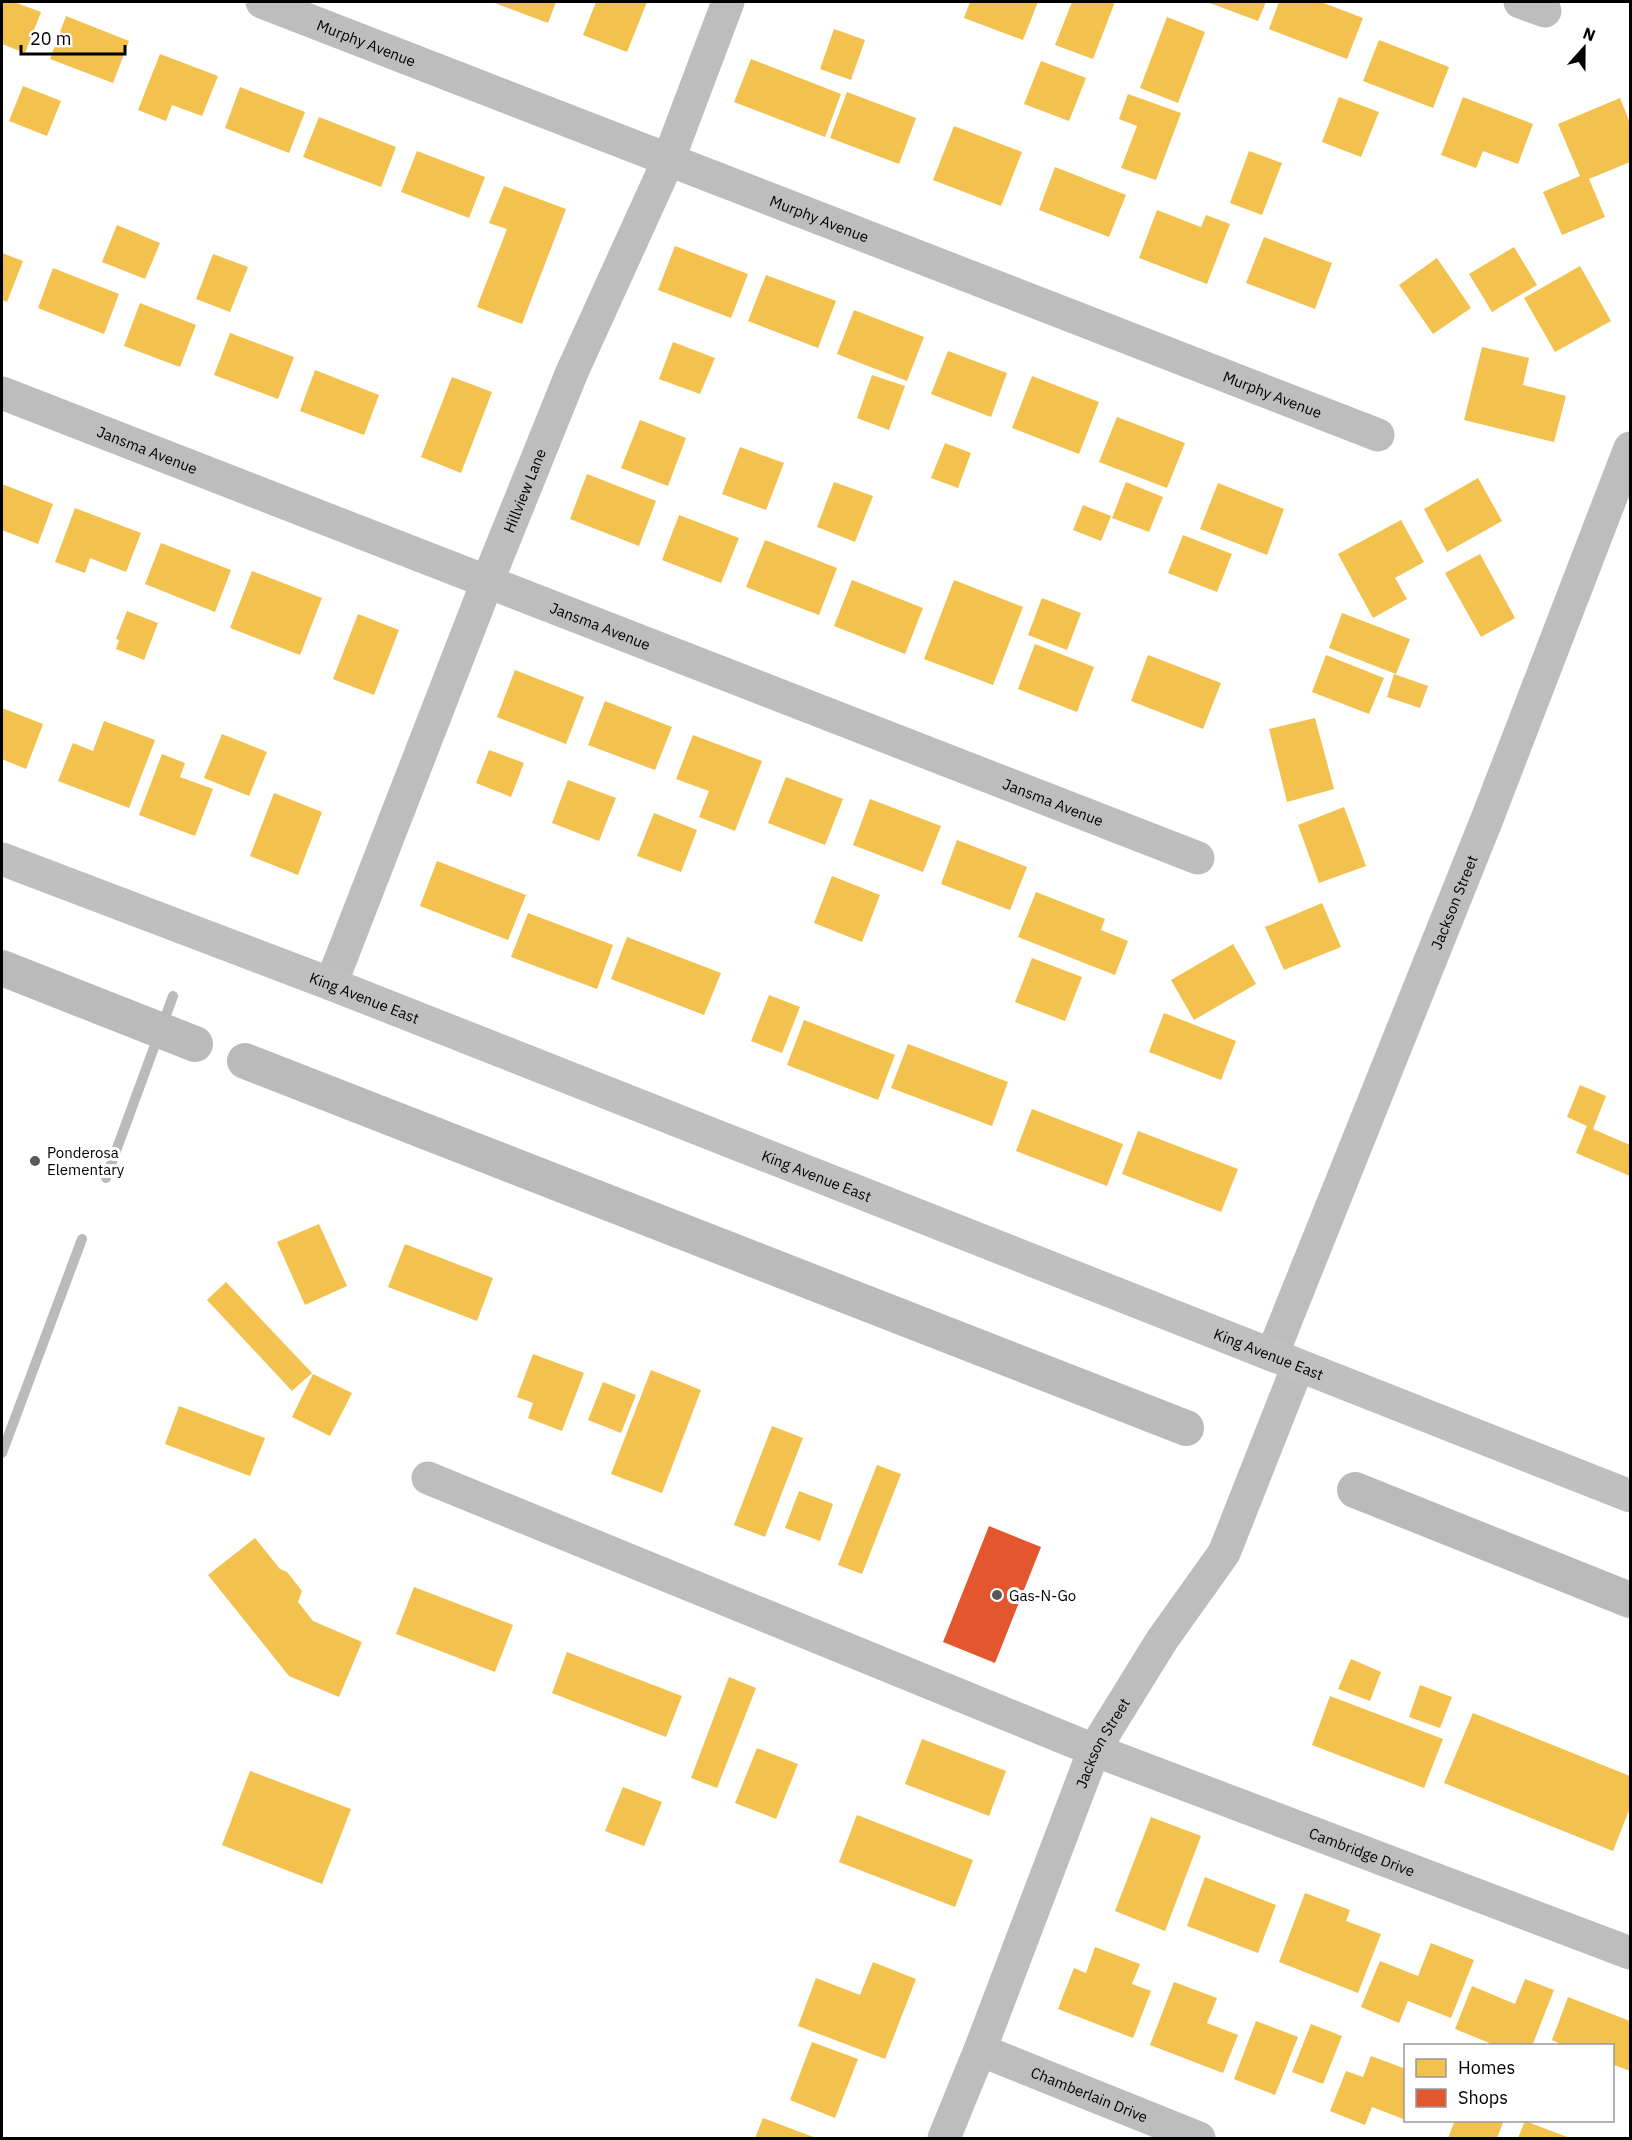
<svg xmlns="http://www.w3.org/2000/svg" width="1632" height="2140" font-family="'IBM Plex Sans',sans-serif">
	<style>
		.homes { fill: #f2c14e }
		.shops { fill: #e4572e }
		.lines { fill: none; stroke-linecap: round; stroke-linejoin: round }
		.stream { stroke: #bababa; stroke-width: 10 }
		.canal { stroke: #bababa; stroke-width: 36 }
		.minor { stroke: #bdbdbd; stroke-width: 33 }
		.tertiary { stroke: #bdbdbd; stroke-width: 33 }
		.secondary { stroke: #bfbfbf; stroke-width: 33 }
		.poi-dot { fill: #595959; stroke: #fff; stroke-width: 2 }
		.labels { text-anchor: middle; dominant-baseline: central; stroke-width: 6; stroke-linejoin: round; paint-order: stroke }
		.street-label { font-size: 15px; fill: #000; stroke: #fff }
		.poi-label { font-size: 15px; fill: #000; stroke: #fff; text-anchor: start }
	</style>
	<rect width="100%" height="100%" fill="#fff"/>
	<g class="homes">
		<path d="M 2,2 L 14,2 L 41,12 L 25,53 L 2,44 Z"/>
		<path d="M 492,2 L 556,2 L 548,23 Z"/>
		<path d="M 596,2 L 647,2 L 627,52 L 583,35 Z"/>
		<path d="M 970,2 L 1038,2 L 1023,40 L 964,18 Z"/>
		<path d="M 1072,2 L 1115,2 L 1093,59 L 1055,45 Z"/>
		<path d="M 1207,2 L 1266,2 L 1258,21 Z"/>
		<path d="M 1279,2 L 1321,2 L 1363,18 L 1347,59 L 1269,29 Z"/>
		<path d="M 66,16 L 129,41 L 113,83 L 50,59 Z"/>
		<path d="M 1167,17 L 1205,32 L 1178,103 L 1140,88 Z"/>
		<path d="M 834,29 L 865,40 L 851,80 L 820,69 Z"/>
		<path d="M 1379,40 L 1449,67 L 1433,108 L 1363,81 Z"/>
		<path d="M 160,54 L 218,76 L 202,116 L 172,105 L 166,121 L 138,110 Z"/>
		<path d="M 751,59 L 841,94 L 825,137 L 734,102 Z"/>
		<path d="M 1041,61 L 1086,78 L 1069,121 L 1024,104 Z"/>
		<path d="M 23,86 L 61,101 L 47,136 L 9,121 Z"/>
		<path d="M 240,87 L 305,112 L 289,153 L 225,128 Z"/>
		<path d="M 847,92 L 916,118 L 899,164 L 830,138 Z"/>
		<path d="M 1128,94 L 1181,113 L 1156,180 L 1121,168 L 1137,126 L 1119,119 Z"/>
		<path d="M 1339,97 L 1379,112 L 1361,157 L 1322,142 Z"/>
		<path d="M 1463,97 L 1533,124 L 1518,164 L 1483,151 L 1476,168 L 1441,155 Z"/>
		<path d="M 1620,98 L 1630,123 L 1630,162 L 1589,179 L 1605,217 L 1562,235 L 1543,192 L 1580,176 L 1558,124 Z"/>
		<path d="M 319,117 L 396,147 L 381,187 L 303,157 Z"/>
		<path d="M 954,126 L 1022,152 L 1001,206 L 933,180 Z"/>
		<path d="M 417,151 L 485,177 L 469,218 L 401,192 Z"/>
		<path d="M 1249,151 L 1282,163 L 1262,215 L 1230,203 Z"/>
		<path d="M 1055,167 L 1126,195 L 1109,237 L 1039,210 Z"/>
		<path d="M 504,186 L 566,209 L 522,324 L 477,307 L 507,229 L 489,223 Z"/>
		<path d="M 1157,210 L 1201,227 L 1206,215 L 1230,224 L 1207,284 L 1139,258 Z"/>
		<path d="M 117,225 L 160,243 L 145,279 L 102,262 Z"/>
		<path d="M 1264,237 L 1332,263 L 1315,309 L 1246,283 Z"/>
		<path d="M 675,246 L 748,274 L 731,318 L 658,290 Z"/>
		<path d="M 1514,247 L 1537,285 L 1492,312 L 1469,274 Z"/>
		<path d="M 2,253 L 23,261 L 7,302 L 2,300 Z"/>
		<path d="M 213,254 L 248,267 L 230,312 L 196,299 Z"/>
		<path d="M 1437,258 L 1471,308 L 1433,334 L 1399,285 Z"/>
		<path d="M 1580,266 L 1611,321 L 1555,352 L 1524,298 Z"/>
		<path d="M 53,268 L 119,294 L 104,334 L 38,308 Z"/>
		<path d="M 766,275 L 836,301 L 818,348 L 748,321 Z"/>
		<path d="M 140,303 L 196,325 L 180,367 L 124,346 Z"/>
		<path d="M 854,310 L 924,337 L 907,381 L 837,354 Z"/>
		<path d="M 230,333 L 294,357 L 278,399 L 214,375 Z"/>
		<path d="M 673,342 L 715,358 L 700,394 L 659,379 Z"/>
		<path d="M 1482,347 L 1529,358 L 1523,385 L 1566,396 L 1554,442 L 1464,420 Z"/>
		<path d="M 948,351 L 1007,373 L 991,417 L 931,394 Z"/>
		<path d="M 315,370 L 379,395 L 364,435 L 300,411 Z"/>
		<path d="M 872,375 L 905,386 L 889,430 L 857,418 Z"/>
		<path d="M 1032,376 L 1099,402 L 1079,454 L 1012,428 Z"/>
		<path d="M 452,377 L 492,392 L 461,473 L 421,457 Z"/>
		<path d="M 1117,417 L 1185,443 L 1167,488 L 1099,462 Z"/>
		<path d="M 640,420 L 686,438 L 668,486 L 621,468 Z"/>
		<path d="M 945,443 L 971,453 L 958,488 L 931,478 Z"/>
		<path d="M 740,447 L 784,463 L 766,510 L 722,494 Z"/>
		<path d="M 587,474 L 656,501 L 639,546 L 570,519 Z"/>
		<path d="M 1478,478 L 1502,521 L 1447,552 L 1424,509 Z"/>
		<path d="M 834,482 L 873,496 L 855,542 L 817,527 Z"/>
		<path d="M 1126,482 L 1163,497 L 1149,532 L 1112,518 Z"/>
		<path d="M 1218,483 L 1284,509 L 1267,555 L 1200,529 Z"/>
		<path d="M 2,484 L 53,504 L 38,544 L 2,530 Z"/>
		<path d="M 1083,505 L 1111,516 L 1101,541 L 1073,530 Z"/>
		<path d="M 75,508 L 141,533 L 126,572 L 90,558 L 85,573 L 55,562 Z"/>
		<path d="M 679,515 L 739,538 L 721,583 L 662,560 Z"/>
		<path d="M 1401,520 L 1424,562 L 1395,578 L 1407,599 L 1373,618 L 1338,554 Z"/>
		<path d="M 1183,535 L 1232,554 L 1217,592 L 1168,573 Z"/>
		<path d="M 765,540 L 837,568 L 819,615 L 746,587 Z"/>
		<path d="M 161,543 L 231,570 L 215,612 L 145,584 Z"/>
		<path d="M 1480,554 L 1515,618 L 1481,637 L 1445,573 Z"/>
		<path d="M 252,571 L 322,598 L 300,655 L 230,628 Z"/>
		<path d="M 852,580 L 923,608 L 905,654 L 834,626 Z"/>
		<path d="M 954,580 L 1023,607 L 993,685 L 924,659 Z"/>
		<path d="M 1042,598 L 1081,613 L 1067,650 L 1028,635 Z"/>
		<path d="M 127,611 L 158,623 L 144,660 L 116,649 L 119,640 L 116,639 Z"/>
		<path d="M 1342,613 L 1410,639 L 1396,674 L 1329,648 Z"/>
		<path d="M 358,614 L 399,630 L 374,695 L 333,679 Z"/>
		<path d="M 1035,644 L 1094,667 L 1077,712 L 1018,689 Z"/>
		<path d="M 1148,655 L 1221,683 L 1203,729 L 1131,701 Z"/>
		<path d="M 1326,655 L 1384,678 L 1369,714 L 1312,692 Z"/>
		<path d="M 515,670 L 584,697 L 566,744 L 497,717 Z"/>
		<path d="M 1394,674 L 1428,686 L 1420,708 L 1387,697 Z"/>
		<path d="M 605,701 L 672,727 L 655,770 L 588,745 Z"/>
		<path d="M 2,708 L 43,724 L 26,769 L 2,759 Z"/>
		<path d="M 1315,718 L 1334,789 L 1287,802 L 1269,729 Z"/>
		<path d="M 104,721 L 155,740 L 129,808 L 58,781 L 73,743 L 93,751 Z"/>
		<path d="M 222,734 L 267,752 L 249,796 L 204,778 Z"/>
		<path d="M 693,735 L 762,761 L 735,831 L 699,817 L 709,791 L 676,779 Z"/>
		<path d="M 489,750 L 524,763 L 511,797 L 476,783 Z"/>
		<path d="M 162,754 L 185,763 L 180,777 L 213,789 L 195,836 L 139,815 Z"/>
		<path d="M 786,777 L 843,799 L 825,845 L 768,823 Z"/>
		<path d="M 568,780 L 616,798 L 599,841 L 552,823 Z"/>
		<path d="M 274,793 L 322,812 L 298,875 L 250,856 Z"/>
		<path d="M 870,799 L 941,826 L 923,872 L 853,845 Z"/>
		<path d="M 1344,807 L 1366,866 L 1319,883 L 1298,825 Z"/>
		<path d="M 654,813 L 697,830 L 681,872 L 637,856 Z"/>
		<path d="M 957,840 L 1027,867 L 1010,910 L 941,884 Z"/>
		<path d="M 437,861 L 526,895 L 508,940 L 420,906 Z"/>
		<path d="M 832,876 L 880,895 L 862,942 L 814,923 Z"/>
		<path d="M 1036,892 L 1105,919 L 1101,930 L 1128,941 L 1115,975 L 1018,937 Z"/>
		<path d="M 1322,903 L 1341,947 L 1284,970 L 1265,927 Z"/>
		<path d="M 528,913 L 613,945 L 597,989 L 511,957 Z"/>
		<path d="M 627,937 L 721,973 L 704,1015 L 611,979 Z"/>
		<path d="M 1233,944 L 1256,984 L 1194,1020 L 1171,980 Z"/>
		<path d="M 1032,958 L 1082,977 L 1065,1021 L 1015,1002 Z"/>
		<path d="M 769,995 L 800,1007 L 782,1053 L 751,1041 Z"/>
		<path d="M 1164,1013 L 1236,1041 L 1221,1080 L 1149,1052 Z"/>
		<path d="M 804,1020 L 895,1055 L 878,1100 L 787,1065 Z"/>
		<path d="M 908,1044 L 1008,1082 L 992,1126 L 891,1088 Z"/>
		<path d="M 1580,1085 L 1606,1096 L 1593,1129 L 1630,1145 L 1630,1176 L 1576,1153 L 1587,1126 L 1567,1117 Z"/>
		<path d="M 1032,1109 L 1123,1144 L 1107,1186 L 1016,1151 Z"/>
		<path d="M 1138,1131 L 1238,1169 L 1221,1212 L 1122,1174 Z"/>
		<path d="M 319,1224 L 347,1286 L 305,1305 L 277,1242 Z"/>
		<path d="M 405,1244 L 493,1278 L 477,1321 L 388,1287 Z"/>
		<path d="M 226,1282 L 312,1373 L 292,1391 L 207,1300 Z"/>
		<path d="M 533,1354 L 584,1373 L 562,1431 L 528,1418 L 533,1403 L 517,1397 Z"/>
		<path d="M 651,1370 L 701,1390 L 662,1493 L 611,1474 Z"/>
		<path d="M 313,1374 L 352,1393 L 330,1436 L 292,1417 Z"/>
		<path d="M 603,1382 L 636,1395 L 621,1433 L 588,1420 Z"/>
		<path d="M 179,1406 L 265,1438 L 250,1476 L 165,1444 Z"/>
		<path d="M 772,1426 L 803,1438 L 765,1537 L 734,1525 Z"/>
		<path d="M 877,1465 L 901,1474 L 862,1574 L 838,1565 Z"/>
		<path d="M 799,1491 L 833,1504 L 820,1541 L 785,1528 Z"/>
		<path d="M 255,1538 L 280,1569 L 287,1572 L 302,1591 L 298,1602 L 313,1621 L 362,1642 L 339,1697 L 289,1676 L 208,1575 Z"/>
		<path d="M 414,1587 L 513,1625 L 495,1672 L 396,1634 Z"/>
		<path d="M 567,1652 L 682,1696 L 666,1737 L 552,1693 Z"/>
		<path d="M 1351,1659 L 1381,1672 L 1370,1701 L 1338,1689 Z"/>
		<path d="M 729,1677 L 756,1688 L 717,1788 L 691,1778 Z"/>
		<path d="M 1420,1685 L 1452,1697 L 1440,1728 L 1409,1717 Z"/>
		<path d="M 1330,1696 L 1443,1739 L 1424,1788 L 1312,1745 Z"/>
		<path d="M 1473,1713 L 1630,1776 L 1630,1808 L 1613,1851 L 1444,1783 Z"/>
		<path d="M 922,1739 L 1006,1771 L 989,1816 L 905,1784 Z"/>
		<path d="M 757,1748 L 798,1764 L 776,1819 L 735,1803 Z"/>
		<path d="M 250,1771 L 351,1809 L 322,1884 L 222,1845 Z"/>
		<path d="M 623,1787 L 662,1802 L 644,1846 L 605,1831 Z"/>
		<path d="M 857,1815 L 973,1860 L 955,1907 L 839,1862 Z"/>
		<path d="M 1151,1817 L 1201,1836 L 1165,1931 L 1115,1911 Z"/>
		<path d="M 1205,1877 L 1276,1905 L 1258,1953 L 1187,1926 Z"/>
		<path d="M 1305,1893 L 1350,1910 L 1346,1921 L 1381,1934 L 1358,1993 L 1279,1962 Z"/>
		<path d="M 1431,1943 L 1474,1960 L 1451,2018 L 1408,2001 L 1399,2023 L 1361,2007 L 1380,1961 L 1418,1976 Z"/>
		<path d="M 1095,1947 L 1140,1964 L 1132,1984 L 1151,1991 L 1133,2038 L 1058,2009 L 1074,1968 L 1086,1973 Z"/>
		<path d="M 873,1962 L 916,1979 L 885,2059 L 798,2026 L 816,1978 L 860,1995 Z"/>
		<path d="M 1525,1979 L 1554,1990 L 1532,2046 L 1497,2046 L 1455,2029 L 1472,1986 L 1515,2004 Z"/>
		<path d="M 1174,1982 L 1217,1998 L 1207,2023 L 1238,2035 L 1223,2073 L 1150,2045 Z"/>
		<path d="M 1568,1997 L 1630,2021 L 1630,2071 L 1612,2064 L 1612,2046 L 1565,2046 L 1552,2040 Z"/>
		<path d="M 1256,2021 L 1298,2037 L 1275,2095 L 1234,2079 Z"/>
		<path d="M 1311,2024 L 1342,2036 L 1323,2084 L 1292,2072 Z"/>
		<path d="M 812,2042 L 858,2059 L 835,2118 L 790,2100 Z"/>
		<path d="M 1371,2056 L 1406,2069 L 1406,2120 L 1372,2107 L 1365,2125 L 1330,2111 L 1346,2071 L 1363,2077 Z"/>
		<path d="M 763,2118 L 816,2138 L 755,2138 Z"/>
		<path d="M 1455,2120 L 1504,2120 L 1497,2138 L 1448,2138 Z"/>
		<path d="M 1525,2121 L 1570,2138 L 1518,2138 Z"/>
	</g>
	<path class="shops" d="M 989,1526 L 1041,1547 L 995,1663 L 943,1642 Z"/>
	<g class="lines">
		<g class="stream">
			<path d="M 106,1178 L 173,996"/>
			<path d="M 2,1453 L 82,1239"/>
		</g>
		<g class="canal">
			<path d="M 2,968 L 195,1044"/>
			<path d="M 245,1061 L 1186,1428"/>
			<path d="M 1355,1490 L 1630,1600"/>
		</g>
		<g class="minor">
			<path id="s1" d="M 262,2 L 1378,435"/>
			<path d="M 1520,2 L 1545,11"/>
			<path id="s2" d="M 2,393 L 1198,858"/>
			<path id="s3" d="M 331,984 L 488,580 L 572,372 L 668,161 L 728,2"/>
			<path id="s4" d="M 428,1478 L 1094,1750 L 1630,1953"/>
			<path id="s5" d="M 980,2050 L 1199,2138"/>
			<path id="s6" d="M 944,2138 L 980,2050 L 1094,1750 L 1162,1640 L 1224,1553 L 1298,1366"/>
		</g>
		<path class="tertiary" id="s7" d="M 1272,1355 L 1487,819 L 1630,448"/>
		<path class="secondary" id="s8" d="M 2,859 L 331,984 L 1630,1496"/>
	</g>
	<g class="poi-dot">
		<circle cx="35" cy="1161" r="6"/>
		<circle cx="997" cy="1595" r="6"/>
	</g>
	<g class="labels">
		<g class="street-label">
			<text stroke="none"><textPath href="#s1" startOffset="112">Murphy Avenue</textPath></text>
			<text stroke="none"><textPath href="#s1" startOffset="598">Murphy Avenue</textPath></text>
			<text stroke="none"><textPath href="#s1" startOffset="1084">Murphy Avenue</textPath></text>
			<text stroke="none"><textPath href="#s2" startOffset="156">Jansma Avenue</textPath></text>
			<text stroke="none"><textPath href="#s3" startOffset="530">Hillview Lane</textPath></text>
			<text stroke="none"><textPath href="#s2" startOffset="642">Jansma Avenue</textPath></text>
			<text stroke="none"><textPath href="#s2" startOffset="1128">Jansma Avenue</textPath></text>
			<text stroke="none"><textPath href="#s7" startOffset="488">Jackson Street</textPath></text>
			<text stroke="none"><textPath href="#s8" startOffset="388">King Avenue East</textPath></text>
			<text stroke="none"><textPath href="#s8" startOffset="874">King Avenue East</textPath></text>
			<text stroke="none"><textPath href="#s8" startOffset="1360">King Avenue East</textPath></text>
			<text stroke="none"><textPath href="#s6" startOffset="426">Jackson Street</textPath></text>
			<text stroke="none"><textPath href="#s4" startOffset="1006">Cambridge Drive</textPath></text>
			<text stroke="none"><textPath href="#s5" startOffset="118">Chamberlain Drive</textPath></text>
		</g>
		<g class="poi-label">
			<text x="47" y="1152">Ponderosa<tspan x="47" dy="17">Elementary</tspan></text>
			<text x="1009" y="1595">Gas-N-Go</text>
		</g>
	</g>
	<rect width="1632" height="2140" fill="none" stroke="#000000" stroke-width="6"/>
	<rect x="1404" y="2044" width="210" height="78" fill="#ffffff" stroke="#999999" stroke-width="1.5"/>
	<rect x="1416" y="2059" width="30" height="18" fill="#f2c14e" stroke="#999999" stroke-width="1.5"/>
	<text x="1458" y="2074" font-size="18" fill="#000000">Homes</text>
	<rect x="1416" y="2089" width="30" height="18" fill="#e4572e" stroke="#999999" stroke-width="1.5"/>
	<text x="1458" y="2104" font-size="18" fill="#000000">Shops</text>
	<g transform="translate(1584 48) rotate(21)" stroke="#ffffff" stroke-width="4.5" paint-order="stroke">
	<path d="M0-4.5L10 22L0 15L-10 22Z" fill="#000000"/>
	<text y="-9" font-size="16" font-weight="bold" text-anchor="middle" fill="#000000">N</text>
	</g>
	<path d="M21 45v9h104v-9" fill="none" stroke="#000000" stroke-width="3"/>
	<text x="30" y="45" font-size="18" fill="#000000" stroke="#ffffff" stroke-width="4.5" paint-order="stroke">20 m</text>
</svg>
